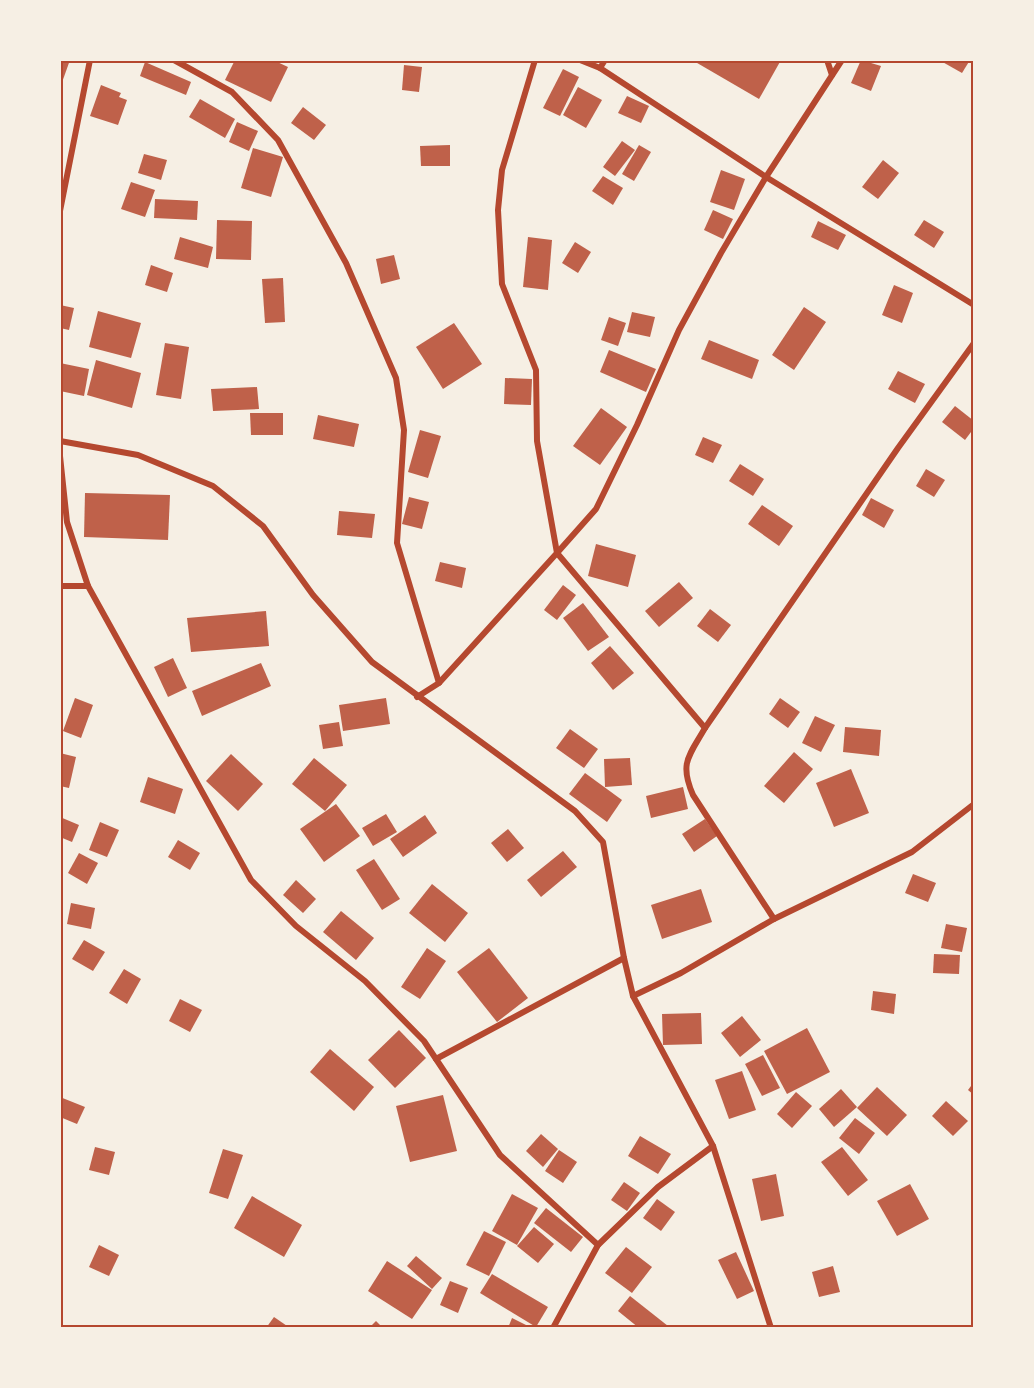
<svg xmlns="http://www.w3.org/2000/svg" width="1034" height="1388" font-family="Ubuntu,sans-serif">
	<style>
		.building { fill: #bf614a }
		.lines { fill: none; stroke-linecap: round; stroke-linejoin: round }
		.minor { stroke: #b5482f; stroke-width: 6 }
		.neatline { fill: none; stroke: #b5482f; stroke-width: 2 }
	</style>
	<rect width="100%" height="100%" fill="#f6efe4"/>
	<g class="building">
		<path d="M 60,60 L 70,60 L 60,88 Z"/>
		<path d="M 235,60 L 273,60 L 288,67 L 271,102 L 225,80 Z"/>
		<path d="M 692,60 L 781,60 L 759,99 Z"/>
		<path d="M 861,60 L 881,66 L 871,91 L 851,83 Z"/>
		<path d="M 939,60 L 970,60 L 962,73 Z"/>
		<path d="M 145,62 L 191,82 L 186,95 L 140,76 Z"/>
		<path d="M 404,65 L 422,67 L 419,92 L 402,90 Z"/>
		<path d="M 563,69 L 579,77 L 560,116 L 543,108 Z"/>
		<path d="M 101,85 L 121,93 L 119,97 L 127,100 L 118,125 L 90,116 Z"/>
		<path d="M 578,87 L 602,100 L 586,128 L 563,115 Z"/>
		<path d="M 627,96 L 649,106 L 641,123 L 618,113 Z"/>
		<path d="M 200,99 L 235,119 L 225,138 L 189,117 Z"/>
		<path d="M 303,107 L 326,125 L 314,140 L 291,123 Z"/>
		<path d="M 237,122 L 258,131 L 249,151 L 229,142 Z"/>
		<path d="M 622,141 L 635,150 L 615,176 L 603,167 Z"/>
		<path d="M 450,145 L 450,166 L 421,166 L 420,146 Z"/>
		<path d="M 639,145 L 651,152 L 634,181 L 622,174 Z"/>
		<path d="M 253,148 L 283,157 L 271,197 L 241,188 Z"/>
		<path d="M 144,154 L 167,160 L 161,180 L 138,173 Z"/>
		<path d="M 883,160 L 899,173 L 878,199 L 862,187 Z"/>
		<path d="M 721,170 L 745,179 L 734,210 L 710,202 Z"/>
		<path d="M 603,176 L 623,188 L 613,205 L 592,191 Z"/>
		<path d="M 131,182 L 155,190 L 145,217 L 121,209 Z"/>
		<path d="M 155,199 L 198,201 L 197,220 L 154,218 Z"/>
		<path d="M 713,210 L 733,219 L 723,239 L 704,230 Z"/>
		<path d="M 217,220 L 252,221 L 251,260 L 216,259 Z"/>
		<path d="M 924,220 L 944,232 L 934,248 L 914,235 Z"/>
		<path d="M 818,221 L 846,235 L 838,250 L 811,237 Z"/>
		<path d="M 180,237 L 213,247 L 208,268 L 174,259 Z"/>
		<path d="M 528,237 L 552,240 L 548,290 L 523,287 Z"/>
		<path d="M 575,242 L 591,252 L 578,273 L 562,263 Z"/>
		<path d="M 394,255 L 400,279 L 381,284 L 376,259 Z"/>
		<path d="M 151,265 L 173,273 L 167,292 L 145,285 Z"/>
		<path d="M 283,278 L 285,322 L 265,323 L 262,279 Z"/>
		<path d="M 894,285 L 913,293 L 902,323 L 882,315 Z"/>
		<path d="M 60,305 L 74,308 L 69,330 L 60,328 Z"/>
		<path d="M 804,307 L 826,322 L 794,370 L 772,355 Z"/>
		<path d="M 98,311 L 141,323 L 131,358 L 89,347 Z"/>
		<path d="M 632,312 L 655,317 L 650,337 L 627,332 Z"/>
		<path d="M 609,317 L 626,323 L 618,346 L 601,340 Z"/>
		<path d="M 454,323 L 482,364 L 443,389 L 416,347 Z"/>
		<path d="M 709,340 L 759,360 L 752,379 L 701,359 Z"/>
		<path d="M 165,343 L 189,347 L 181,399 L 156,395 Z"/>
		<path d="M 609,350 L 656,369 L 646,392 L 600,372 Z"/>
		<path d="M 96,360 L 141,373 L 132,408 L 87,395 Z"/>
		<path d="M 60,363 L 89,369 L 84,396 L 60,391 Z"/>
		<path d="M 898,371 L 925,384 L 915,403 L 888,389 Z"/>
		<path d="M 505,378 L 532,379 L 531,405 L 504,404 Z"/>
		<path d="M 257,387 L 259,409 L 213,411 L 211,389 Z"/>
		<path d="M 955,406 L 974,421 L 974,428 L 965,440 L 942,422 Z"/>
		<path d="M 601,408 L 627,427 L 600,465 L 573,446 Z"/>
		<path d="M 250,413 L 283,413 L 283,435 L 251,435 Z"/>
		<path d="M 318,415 L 359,424 L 354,447 L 313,439 Z"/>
		<path d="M 420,430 L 441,436 L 428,478 L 408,472 Z"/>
		<path d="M 703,437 L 722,445 L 713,463 L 695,455 Z"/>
		<path d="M 740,464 L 764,479 L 753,496 L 729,481 Z"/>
		<path d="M 926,469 L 945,480 L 934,497 L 916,486 Z"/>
		<path d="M 85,493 L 170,495 L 168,540 L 84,537 Z"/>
		<path d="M 409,497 L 429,502 L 422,529 L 402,524 Z"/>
		<path d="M 871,498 L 894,510 L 884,528 L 862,515 Z"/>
		<path d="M 762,505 L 793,526 L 779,546 L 748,524 Z"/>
		<path d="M 339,511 L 375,514 L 372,538 L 337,535 Z"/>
		<path d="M 596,544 L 636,555 L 628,587 L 588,576 Z"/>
		<path d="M 440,562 L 466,568 L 462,588 L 435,581 Z"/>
		<path d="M 679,582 L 693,598 L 659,627 L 645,611 Z"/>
		<path d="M 563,585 L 576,595 L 557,620 L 544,610 Z"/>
		<path d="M 583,603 L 609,637 L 588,651 L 563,618 Z"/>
		<path d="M 710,609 L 731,625 L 718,642 L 697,626 Z"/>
		<path d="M 266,611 L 269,646 L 191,652 L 187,618 Z"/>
		<path d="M 610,646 L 634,673 L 613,690 L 591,663 Z"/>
		<path d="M 173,658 L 187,688 L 168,697 L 154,667 Z"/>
		<path d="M 261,663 L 271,686 L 202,716 L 192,691 Z"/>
		<path d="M 75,698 L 93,705 L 81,738 L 63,731 Z"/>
		<path d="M 386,698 L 390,724 L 343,731 L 339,705 Z"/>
		<path d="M 780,698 L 800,712 L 788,728 L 769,714 Z"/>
		<path d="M 815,716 L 835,725 L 821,752 L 802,743 Z"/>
		<path d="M 339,722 L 343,746 L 323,749 L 319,725 Z"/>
		<path d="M 845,727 L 881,730 L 879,756 L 843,752 Z"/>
		<path d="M 570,729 L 598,749 L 584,768 L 556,748 Z"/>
		<path d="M 794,752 L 813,769 L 784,803 L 764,786 Z"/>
		<path d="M 60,753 L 76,757 L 69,788 L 60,786 Z"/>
		<path d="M 231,754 L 263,784 L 238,811 L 206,781 Z"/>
		<path d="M 314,758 L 347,785 L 325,811 L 292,784 Z"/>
		<path d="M 630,758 L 632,785 L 605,787 L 604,759 Z"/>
		<path d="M 851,769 L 869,813 L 834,827 L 816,783 Z"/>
		<path d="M 585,773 L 622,800 L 607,822 L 569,794 Z"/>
		<path d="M 148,777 L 183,789 L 175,814 L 140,802 Z"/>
		<path d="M 683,787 L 688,809 L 651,818 L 646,796 Z"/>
		<path d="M 336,804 L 360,836 L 324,862 L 300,829 Z"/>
		<path d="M 386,814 L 397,832 L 373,846 L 362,828 Z"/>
		<path d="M 425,815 L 437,833 L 403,857 L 390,839 Z"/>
		<path d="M 60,817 L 79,825 L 72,842 L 60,837 Z"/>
		<path d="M 705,819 L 717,836 L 694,852 L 682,834 Z"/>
		<path d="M 100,822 L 119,830 L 107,857 L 89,850 Z"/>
		<path d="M 508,829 L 524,848 L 507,862 L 491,843 Z"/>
		<path d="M 178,840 L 200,853 L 190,870 L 168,857 Z"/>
		<path d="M 563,851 L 577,867 L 541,897 L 527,880 Z"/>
		<path d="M 79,853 L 98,863 L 87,884 L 68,873 Z"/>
		<path d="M 374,859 L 400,899 L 382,910 L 356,870 Z"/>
		<path d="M 913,874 L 936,883 L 928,902 L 905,893 Z"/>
		<path d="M 296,880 L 316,899 L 303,913 L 283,895 Z"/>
		<path d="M 432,884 L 468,913 L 445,942 L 409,913 Z"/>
		<path d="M 701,889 L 712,922 L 662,939 L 651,905 Z"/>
		<path d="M 71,903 L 95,908 L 91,929 L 67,924 Z"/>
		<path d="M 341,911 L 374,938 L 356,960 L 323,932 Z"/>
		<path d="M 946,924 L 967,928 L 962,952 L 941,948 Z"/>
		<path d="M 84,940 L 105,952 L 93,971 L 72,959 Z"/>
		<path d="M 427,948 L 446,961 L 420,999 L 401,987 Z"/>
		<path d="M 489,948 L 528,998 L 497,1022 L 457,972 Z"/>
		<path d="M 934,954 L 960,955 L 959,974 L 933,973 Z"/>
		<path d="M 124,969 L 141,979 L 127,1004 L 109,993 Z"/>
		<path d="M 873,991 L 896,994 L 894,1014 L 871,1010 Z"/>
		<path d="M 180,999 L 202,1010 L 190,1032 L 169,1021 Z"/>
		<path d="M 701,1013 L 702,1044 L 663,1045 L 662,1014 Z"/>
		<path d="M 742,1016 L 761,1040 L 740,1057 L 721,1033 Z"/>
		<path d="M 807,1028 L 830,1072 L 787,1094 L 764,1051 Z"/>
		<path d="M 399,1030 L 426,1058 L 395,1088 L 368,1060 Z"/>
		<path d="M 330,1049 L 374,1087 L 354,1111 L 310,1072 Z"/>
		<path d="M 763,1055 L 780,1088 L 762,1096 L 745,1064 Z"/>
		<path d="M 742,1071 L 756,1110 L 729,1119 L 715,1080 Z"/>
		<path d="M 974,1082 L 974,1095 L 968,1090 Z"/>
		<path d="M 877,1087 L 907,1115 L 887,1136 L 857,1108 Z"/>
		<path d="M 841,1089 L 857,1107 L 834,1127 L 819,1109 Z"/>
		<path d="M 796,1092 L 812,1106 L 792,1128 L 777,1114 Z"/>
		<path d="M 443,1095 L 457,1151 L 410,1162 L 396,1106 Z"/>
		<path d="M 60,1097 L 85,1107 L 77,1124 L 60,1117 Z"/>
		<path d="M 946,1101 L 968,1121 L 953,1136 L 932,1116 Z"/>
		<path d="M 855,1118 L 875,1133 L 859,1154 L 839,1138 Z"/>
		<path d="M 541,1134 L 558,1149 L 543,1167 L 526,1151 Z"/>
		<path d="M 640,1136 L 671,1154 L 658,1174 L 628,1156 Z"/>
		<path d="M 95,1147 L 115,1152 L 109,1175 L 89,1170 Z"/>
		<path d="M 842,1147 L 868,1180 L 848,1196 L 821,1162 Z"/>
		<path d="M 223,1149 L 243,1155 L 228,1199 L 209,1193 Z"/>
		<path d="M 559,1150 L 577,1162 L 563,1183 L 545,1171 Z"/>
		<path d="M 776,1174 L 784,1216 L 761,1221 L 752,1179 Z"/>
		<path d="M 624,1182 L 640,1193 L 627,1211 L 611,1200 Z"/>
		<path d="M 910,1184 L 929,1219 L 897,1236 L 877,1201 Z"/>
		<path d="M 512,1194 L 538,1208 L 517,1245 L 492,1231 Z"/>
		<path d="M 252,1196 L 302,1225 L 284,1257 L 234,1228 Z"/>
		<path d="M 657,1199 L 675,1212 L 661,1231 L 643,1218 Z"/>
		<path d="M 546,1208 L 583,1237 L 571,1252 L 534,1223 Z"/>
		<path d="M 534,1227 L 554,1244 L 538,1263 L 517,1246 Z"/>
		<path d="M 484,1231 L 506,1242 L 489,1276 L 466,1265 Z"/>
		<path d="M 99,1245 L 119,1255 L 109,1276 L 89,1267 Z"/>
		<path d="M 626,1247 L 652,1267 L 632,1293 L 605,1273 Z"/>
		<path d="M 736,1252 L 754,1291 L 737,1299 L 718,1260 Z"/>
		<path d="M 416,1256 L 442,1278 L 432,1289 L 407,1266 Z"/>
		<path d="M 387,1261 L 432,1290 L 412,1319 L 368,1291 Z"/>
		<path d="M 833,1266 L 840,1292 L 819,1297 L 812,1272 Z"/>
		<path d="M 492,1274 L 548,1307 L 536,1327 L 480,1293 Z"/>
		<path d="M 450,1281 L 468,1288 L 458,1313 L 440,1305 Z"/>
		<path d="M 630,1296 L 668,1326 L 667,1328 L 639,1328 L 618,1311 Z"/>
		<path d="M 274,1317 L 290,1328 L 266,1328 Z"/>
		<path d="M 512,1318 L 532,1328 L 508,1328 Z"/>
		<path d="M 376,1321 L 383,1328 L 369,1328 Z"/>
	</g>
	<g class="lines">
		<g class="minor">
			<path d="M 174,60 L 232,92 L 278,140 L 346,263 L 396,378 L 404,430 L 397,543 L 439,683"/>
			<path d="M 580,60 L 600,68 L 766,177 L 974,305"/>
			<path d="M 827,60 L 832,75"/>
			<path d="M 600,68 L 605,60"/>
			<path d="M 60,211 L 90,60"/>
			<path d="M 60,441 L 138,455 L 213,486 L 263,526 L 313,595 L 372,662 L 575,811 L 603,842 L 624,958 L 633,996"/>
			<path d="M 60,456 L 67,522 L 88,586 L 251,880 L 296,926 L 365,981 L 424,1041 L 500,1155 L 598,1245"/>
			<path d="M 60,586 L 88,586"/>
			<path d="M 417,697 L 439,683 L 557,553 L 537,441 L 536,370 L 502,284 L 498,210 L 502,170 L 535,60"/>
			<path d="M 705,728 L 557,553 L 596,509 L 637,425 L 679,330 L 721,253 L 766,177 L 842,60"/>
			<path d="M 774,919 L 693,795 C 679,763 689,756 705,728 L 898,448 L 974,343"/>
			<path d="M 436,1059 L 624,958"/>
			<path d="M 553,1328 L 598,1245 L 658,1187 L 713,1146"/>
			<path d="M 771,1328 L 713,1146 L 633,996 L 681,973 L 774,919 L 912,852 L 974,804"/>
		</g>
	</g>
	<rect width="1034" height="1388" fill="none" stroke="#f6efe4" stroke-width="123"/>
	<rect x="62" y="62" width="910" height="1264" class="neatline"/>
</svg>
